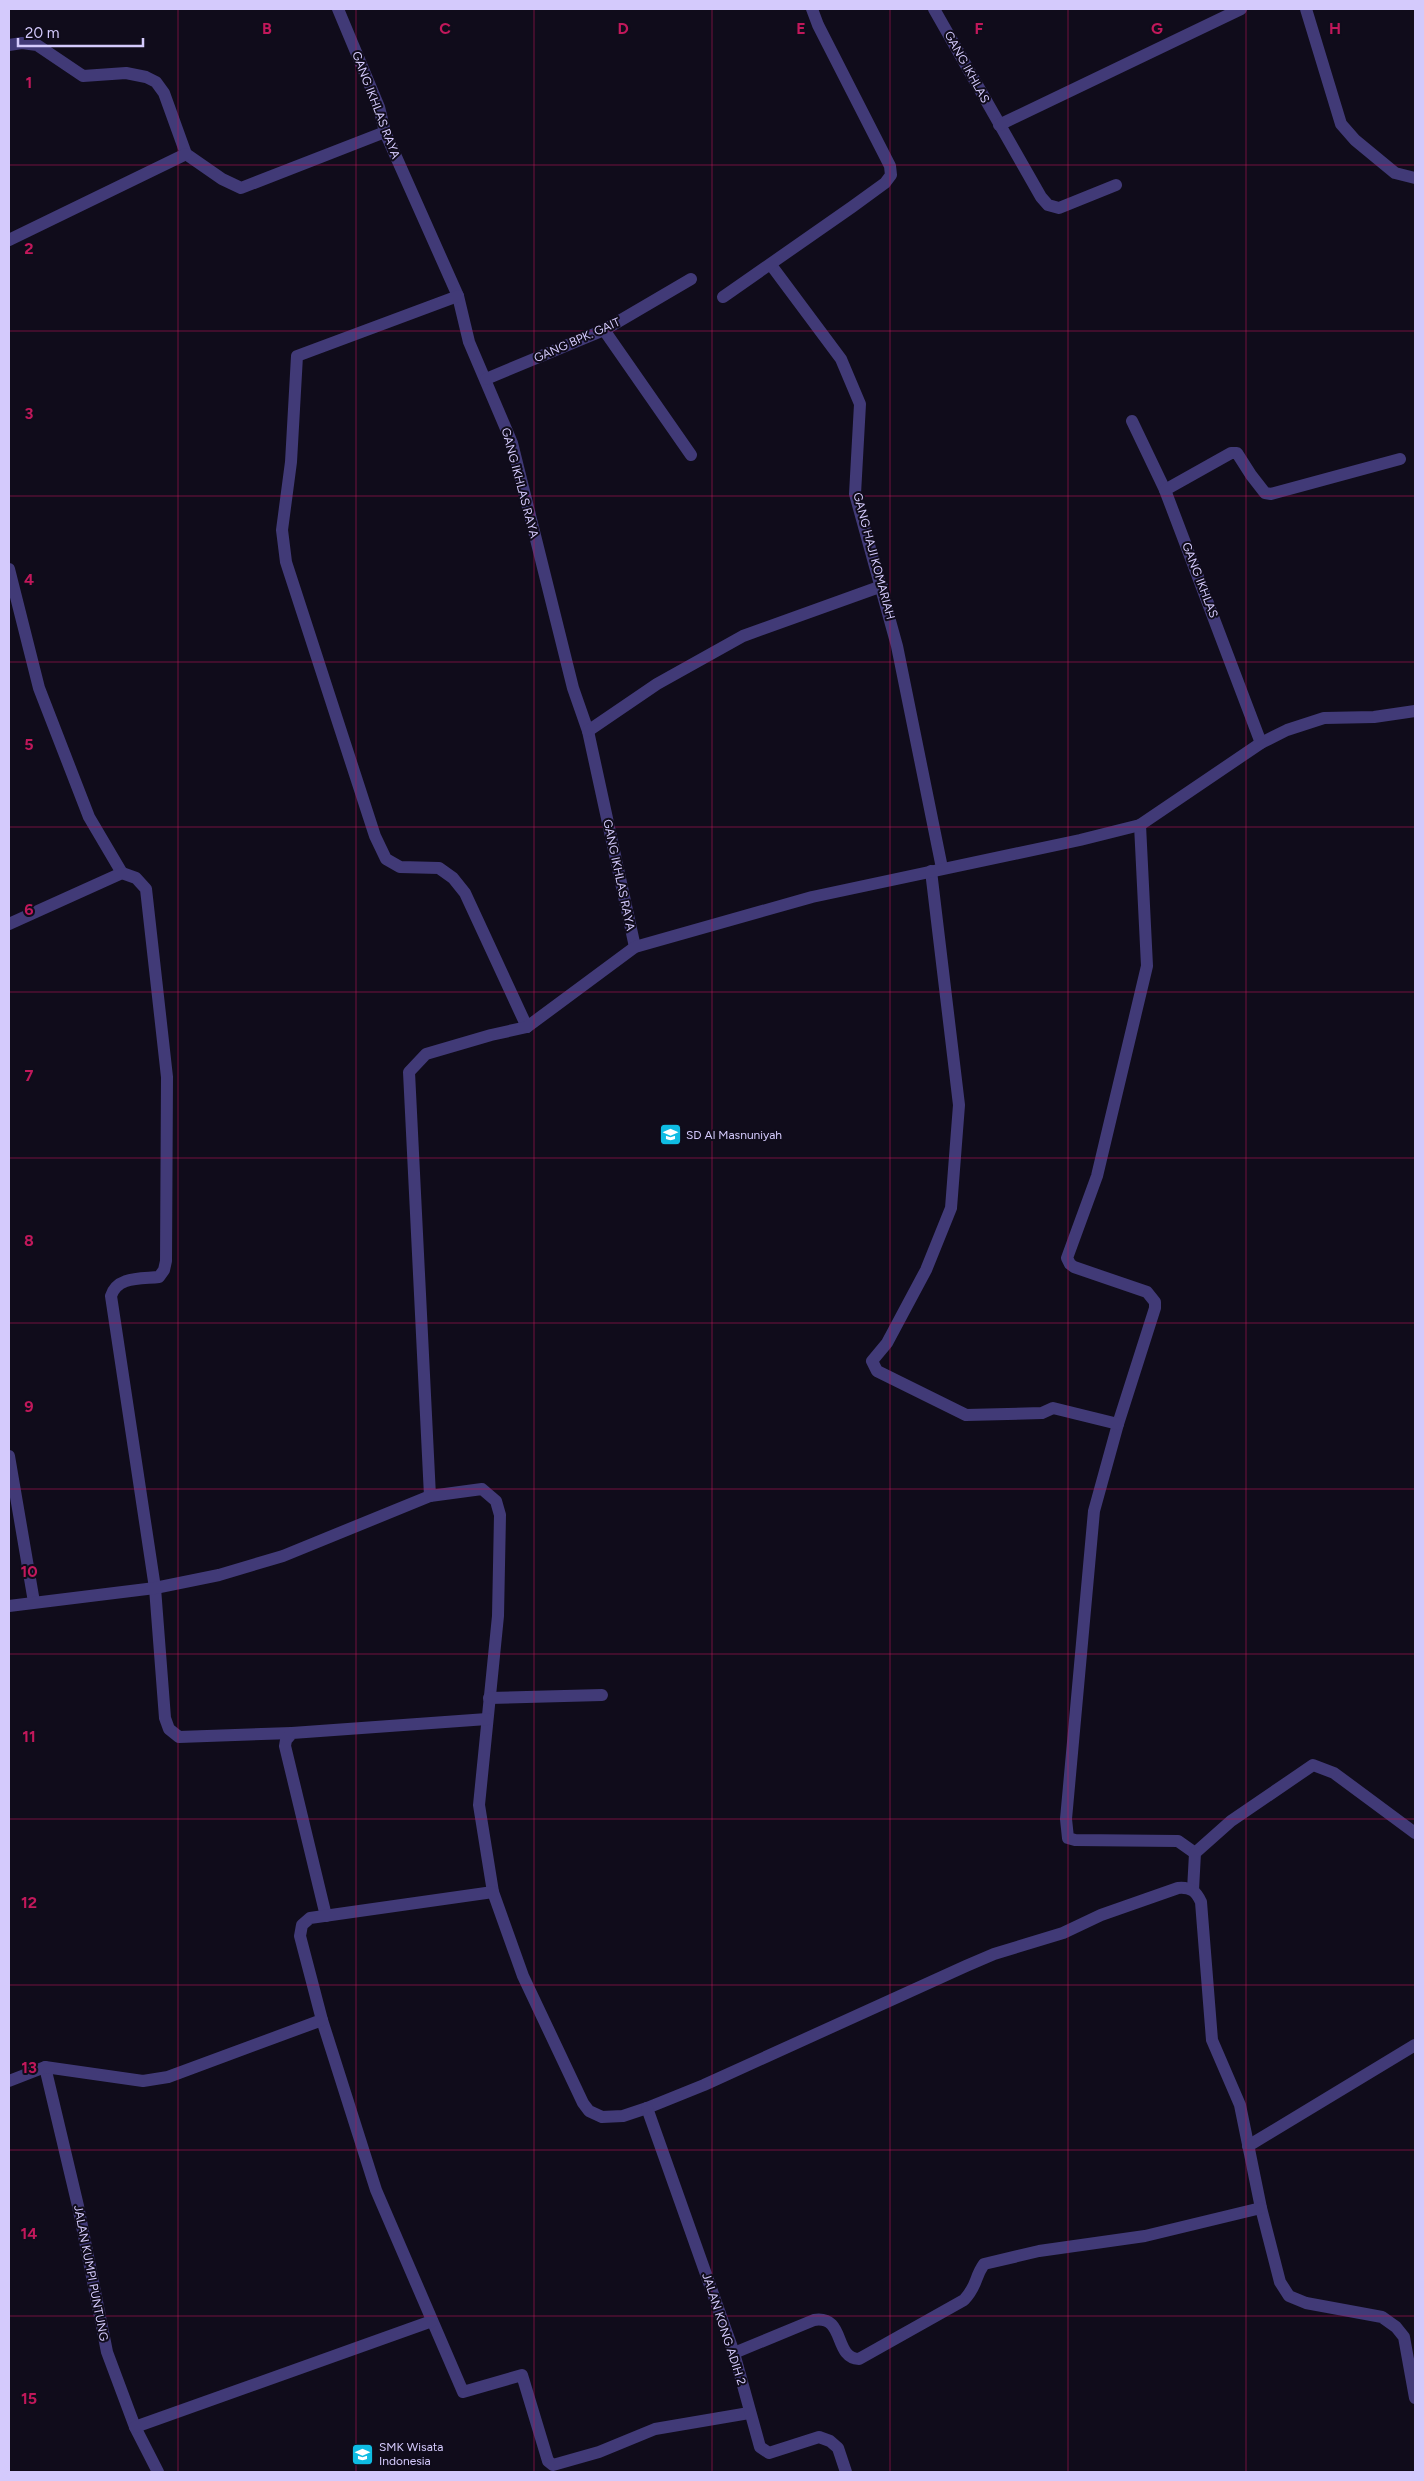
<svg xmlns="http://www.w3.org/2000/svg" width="1424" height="2481" font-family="Figtree,sans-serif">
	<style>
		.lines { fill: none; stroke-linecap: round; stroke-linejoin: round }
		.minor { stroke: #413a77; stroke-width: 12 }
		.grid { fill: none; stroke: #c2185b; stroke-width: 1; stroke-opacity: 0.55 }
		.labels { text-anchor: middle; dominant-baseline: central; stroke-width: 4; stroke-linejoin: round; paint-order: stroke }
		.street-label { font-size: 12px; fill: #d4cafc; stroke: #100c1b }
		.poi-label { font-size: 12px; fill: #d4cafc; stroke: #100c1b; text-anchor: start }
		.grid-label { font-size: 16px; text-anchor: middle; font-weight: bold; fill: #c2185b; stroke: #100c1b; stroke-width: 4; stroke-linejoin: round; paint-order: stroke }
	</style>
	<rect width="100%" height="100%" fill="#100c1b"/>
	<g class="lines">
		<g class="minor">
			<path d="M 338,9 L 379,107 L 385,132 L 458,296 L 469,342 L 512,443 L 573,688 L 588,731 L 635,947"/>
			<path d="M 934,9 L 1041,197 L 1048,205 L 1059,208 L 1116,185"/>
			<path d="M 1306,9 L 1341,124 L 1355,140 L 1395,173 L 1415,178"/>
			<path d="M 9,45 L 22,43 L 37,45 L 83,76 L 126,73 L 146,77 L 156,82 L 164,93 L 186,154 L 222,179 L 241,188 L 385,132"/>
			<path d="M 999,125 L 1241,9"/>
			<path d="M 9,240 L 186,154"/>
			<path d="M 771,265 L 841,359 L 860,404 L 855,494 L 897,646 L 942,868"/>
			<path d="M 458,296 L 297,356 L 291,462 L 282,530 L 286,562 L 375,836 L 386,859 L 400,867 L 439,868 L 453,878 L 465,893 L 527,1027"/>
			<path d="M 723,297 L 852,207 L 885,183 L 891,175 L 890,166 L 818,25 L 812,9"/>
			<path d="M 604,330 L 691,455"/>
			<path d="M 486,379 L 604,330 L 691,279"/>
			<path d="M 1132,421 L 1165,490 L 1261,743"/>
			<path d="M 1165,490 L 1231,453 L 1237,453 L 1251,475 L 1265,493 L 1271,494 L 1400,459"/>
			<path d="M 9,569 L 39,688 L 89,817 L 122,873"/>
			<path d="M 588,731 L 657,684 L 743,636 L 882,586"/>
			<path d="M 1140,825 L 1147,966 L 1097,1176 L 1067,1258 L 1070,1264 L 1074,1267 L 1147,1292 L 1155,1302 L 1155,1308 L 1118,1424 L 1094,1511 L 1066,1819 L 1068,1838 L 1075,1840 L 1178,1841 L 1195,1853"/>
			<path d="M 931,871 L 959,1105 L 951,1208 L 926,1270 L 887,1343 L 872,1361 L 877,1371 L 966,1415 L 1042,1413 L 1053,1408 L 1118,1424"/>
			<path d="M 9,924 L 122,873 L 136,878 L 146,889 L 167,1077 L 166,1261 L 164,1270 L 159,1277 C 141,1279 117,1276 111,1296 L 155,1588 L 165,1718 L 169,1729 L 179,1737 L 292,1733"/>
			<path d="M 9,1456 L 34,1602"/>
			<path d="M 430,1496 L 409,1072 L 426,1054 L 491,1035 L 527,1027 L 635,947 L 812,897 L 1080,840 L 1140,825 L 1261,743 L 1287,730 L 1324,718 L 1374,717 L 1415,711"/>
			<path d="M 9,1606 L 155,1588 L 219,1575 L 283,1556 L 430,1496 L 482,1489 L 496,1501 L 500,1515 L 498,1616 L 479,1805 L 493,1892"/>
			<path d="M 489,1698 L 602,1695"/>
			<path d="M 1193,1890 L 1195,1853 L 1231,1821 L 1313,1765 L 1334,1773 L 1415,1833"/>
			<path d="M 326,1916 L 285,1746 L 286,1740 L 292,1733 L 487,1719"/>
			<path d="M 322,2020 L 376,2190 L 463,2392 L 522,2375 L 548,2461 L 553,2465 L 599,2452 L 655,2429 L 749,2413"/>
			<path d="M 45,2067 L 78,2206 L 107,2352 L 135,2427 L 158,2472"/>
			<path d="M 9,2081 L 45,2067 L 143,2081 L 168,2077 L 322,2020 L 300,1936 L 302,1925 L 310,1918 L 493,1892 L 523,1976 L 583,2103 L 589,2111 L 602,2117 L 623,2116 L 647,2108 L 704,2085 L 966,1966 L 994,1954 L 1063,1933 L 1101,1915 L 1178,1888 C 1191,1887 1196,1891 1201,1902 L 1212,2040 L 1240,2105 L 1261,2208 L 1280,2282 L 1289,2296 L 1306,2303 L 1382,2317 L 1396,2327 L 1404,2337 L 1415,2398"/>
			<path d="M 647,2108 L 734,2353 L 760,2447 L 769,2453 L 819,2437 L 830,2441 L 838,2448 L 846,2472"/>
			<path d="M 1248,2146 L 1415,2045"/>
			<path d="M 734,2353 L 814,2320 C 846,2315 833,2358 859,2359 L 964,2300 C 978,2285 974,2278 984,2264 L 1039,2251 L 1145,2236 L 1261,2208"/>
			<path d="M 135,2427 L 432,2321"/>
		</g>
	</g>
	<path class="grid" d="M 178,9 L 178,2472M 356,9 L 356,2472M 534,9 L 534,2472M 712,9 L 712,2472M 890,9 L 890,2472M 1068,9 L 1068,2472M 1246,9 L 1246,2472M 9,165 L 1415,165M 9,331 L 1415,331M 9,496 L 1415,496M 9,662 L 1415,662M 9,827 L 1415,827M 9,992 L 1415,992M 9,1158 L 1415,1158M 9,1323 L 1415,1323M 9,1489 L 1415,1489M 9,1654 L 1415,1654M 9,1819 L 1415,1819M 9,1985 L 1415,1985M 9,2150 L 1415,2150M 9,2316 L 1415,2316"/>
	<defs>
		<symbol id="school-square" viewBox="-11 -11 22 22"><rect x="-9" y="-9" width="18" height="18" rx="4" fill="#0fbce3" stroke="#100c1b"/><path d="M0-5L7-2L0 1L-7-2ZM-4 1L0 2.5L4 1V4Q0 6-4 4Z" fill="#fff"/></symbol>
	</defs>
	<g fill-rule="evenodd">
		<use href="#school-square" x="658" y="1122" width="25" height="25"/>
		<use href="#school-square" x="350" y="2442" width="25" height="25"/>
	</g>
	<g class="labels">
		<g class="street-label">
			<text transform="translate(967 67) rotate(61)">GANG IKHLAS</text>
			<text transform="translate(376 105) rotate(69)">GANG IKHLAS RAYA</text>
			<text transform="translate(577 340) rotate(-24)">GANG BPK. GAIT</text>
			<text transform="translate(520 483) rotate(75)">GANG IKHLAS RAYA</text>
			<text transform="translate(874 556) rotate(75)">GANG HAJI KOMARIAH</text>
			<text transform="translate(1200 580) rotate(69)">GANG IKHLAS</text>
			<text transform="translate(619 875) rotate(78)">GANG IKHLAS RAYA</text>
			<text transform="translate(91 2273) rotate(79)">JALAN KUMPI PUNTUNG</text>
			<text transform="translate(724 2329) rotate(72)">JALAN KONG ADIH 2</text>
		</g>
		<g class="poi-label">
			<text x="686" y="1135">SD Al Masnuniyah</text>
			<text x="379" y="2447">SMK Wisata<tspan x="379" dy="14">Indonesia</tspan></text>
		</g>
	</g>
	<g class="grid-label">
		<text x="267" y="34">B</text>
		<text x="445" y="34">C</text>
		<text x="623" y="34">D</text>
		<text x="801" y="34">E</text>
		<text x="979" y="34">F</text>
		<text x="1157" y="34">G</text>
		<text x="1335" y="34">H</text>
		<text x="29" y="88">1</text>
		<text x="29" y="254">2</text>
		<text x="29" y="419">3</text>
		<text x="29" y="585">4</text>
		<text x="29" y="750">5</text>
		<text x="29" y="915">6</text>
		<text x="29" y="1081">7</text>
		<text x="29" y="1246">8</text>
		<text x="29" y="1412">9</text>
		<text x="29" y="1577">10</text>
		<text x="29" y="1742">11</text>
		<text x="29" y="1908">12</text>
		<text x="29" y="2073">13</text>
		<text x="29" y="2239">14</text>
		<text x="29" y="2404">15</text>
	</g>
	<rect width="1424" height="2481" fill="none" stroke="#d4cafc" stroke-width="20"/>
	<path d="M18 38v8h125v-8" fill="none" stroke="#d4cafc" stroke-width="2.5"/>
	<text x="25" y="38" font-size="15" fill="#d4cafc" stroke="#100c1b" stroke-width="4" paint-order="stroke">20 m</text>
</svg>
